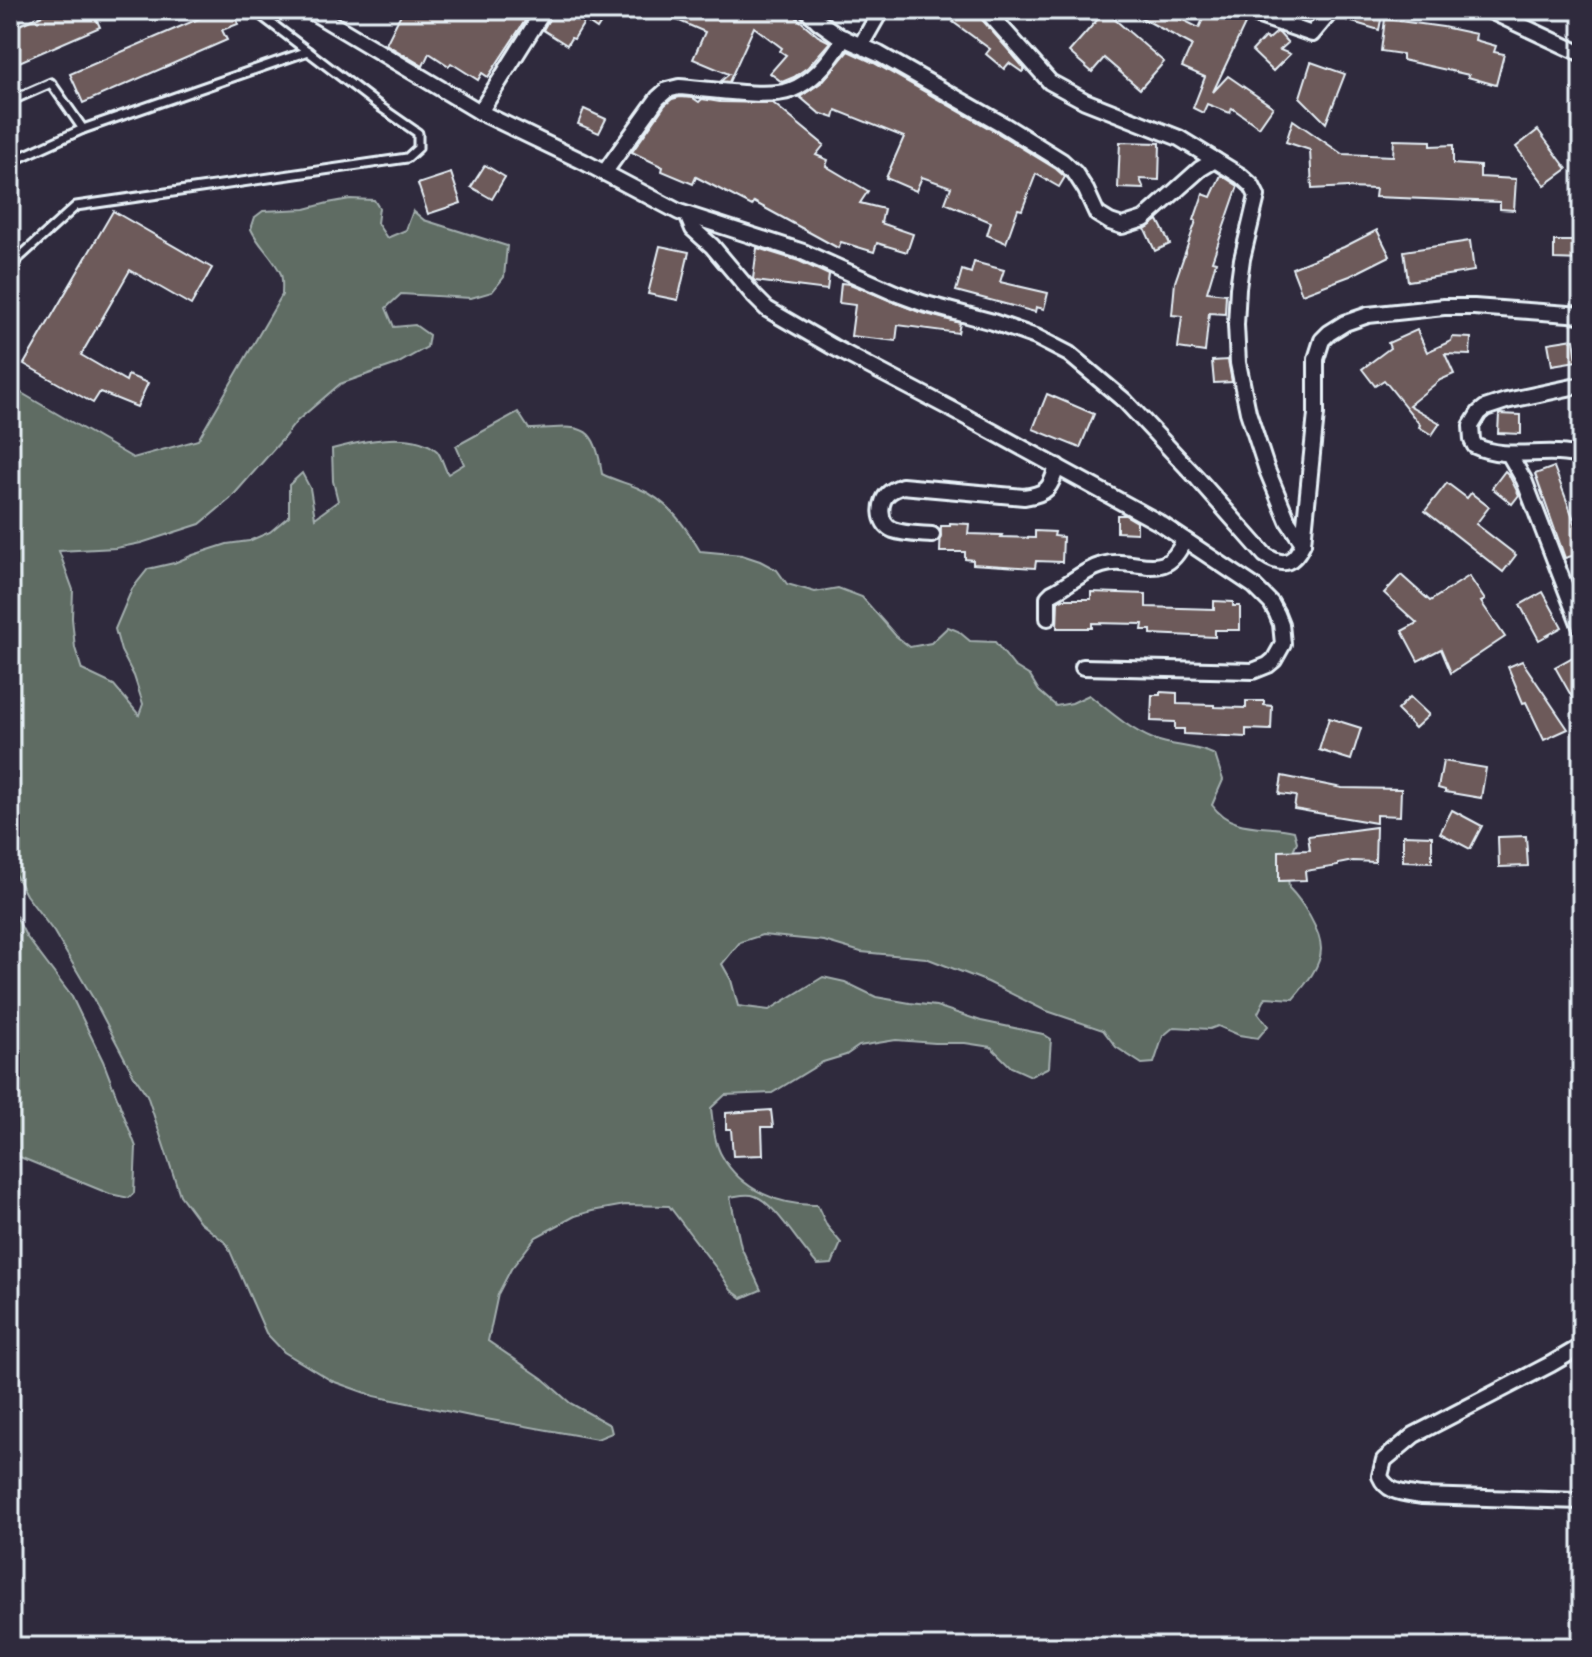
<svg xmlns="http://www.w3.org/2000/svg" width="1592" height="1657" font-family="Itim,sans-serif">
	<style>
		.green { fill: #5e6c63; stroke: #a3aeae; stroke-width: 2 }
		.building { fill: #6d5a5a; stroke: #e8f1f8; stroke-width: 2 }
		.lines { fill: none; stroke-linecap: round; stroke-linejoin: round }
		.lane-casing { stroke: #e8f1f8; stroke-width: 13 }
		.street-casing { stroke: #e8f1f8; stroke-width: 20 }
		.lane { stroke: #2f2a3d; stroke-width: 7 }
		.street { stroke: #2f2a3d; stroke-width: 14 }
	</style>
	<rect width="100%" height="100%" fill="#2f2a3d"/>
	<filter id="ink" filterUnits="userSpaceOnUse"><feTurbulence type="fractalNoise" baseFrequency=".0125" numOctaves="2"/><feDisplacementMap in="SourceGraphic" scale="16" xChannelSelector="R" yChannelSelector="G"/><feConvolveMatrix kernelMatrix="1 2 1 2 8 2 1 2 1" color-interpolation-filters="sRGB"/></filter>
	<g filter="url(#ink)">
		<g class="green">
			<path d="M 350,199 L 374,200 L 379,208 L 377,223 L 387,238 L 406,230 L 413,211 L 424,220 L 507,246 L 504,277 L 492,292 L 471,298 L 401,294 L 386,308 L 394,327 L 415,325 L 429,335 L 427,347 L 397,364 L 340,384 L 297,421 L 281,441 L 230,499 L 200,524 L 141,543 L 116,548 L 59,551 L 73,590 L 72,618 L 75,648 L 82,670 L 114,685 L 139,715 L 143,704 L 134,676 L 121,651 L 115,629 L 132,589 L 148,569 L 174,563 L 193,555 L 227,544 L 249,541 L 270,532 L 289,516 L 289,485 L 302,473 L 310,488 L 315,518 L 338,501 L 333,481 L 332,449 C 358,442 414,429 437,451 C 442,457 444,468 448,474 L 464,464 L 456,446 L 518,412 L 529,429 C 578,428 594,417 602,474 C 614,480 626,483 638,488 C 667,500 685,525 700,551 L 742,555 L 760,561 L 777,570 L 787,584 L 815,592 L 838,588 L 862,597 L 896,636 L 910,647 L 931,643 L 948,627 L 958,631 L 970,641 L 995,642 L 1014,666 L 1030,676 L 1039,691 L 1056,706 L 1072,703 L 1089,695 C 1109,711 1129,729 1153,739 C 1173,747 1195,745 1215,755 L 1223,780 L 1212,805 C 1232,833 1265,824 1294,831 L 1297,842 L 1287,863 L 1289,888 C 1302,901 1321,931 1321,949 C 1321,967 1304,986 1293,999 L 1266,997 L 1258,1013 L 1268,1026 L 1258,1038 L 1239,1035 L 1218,1026 L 1210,1029 L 1174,1027 L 1163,1036 L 1154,1063 L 1142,1064 L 1116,1047 L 1103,1030 L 1044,1010 L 988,982 L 926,958 L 861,952 L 824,941 L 762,935 L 740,942 L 722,964 L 731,980 L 738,1006 L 769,1010 L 823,977 L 845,982 L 876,997 L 910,1003 L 936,1006 L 981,1021 L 1043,1034 L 1051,1039 L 1049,1067 L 1031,1076 L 1011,1067 L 991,1047 L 965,1043 L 935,1043 L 896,1040 L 859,1046 L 846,1055 L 823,1062 L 772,1093 L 725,1095 L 711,1108 C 713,1123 714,1143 722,1156 C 741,1190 780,1206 817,1205 L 827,1226 L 841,1243 L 832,1264 L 818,1265 C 801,1248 774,1202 755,1196 C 747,1193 738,1196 730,1197 L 741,1247 L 761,1290 L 742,1298 L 731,1290 L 720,1273 L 669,1206 L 625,1205 L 592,1211 L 575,1216 L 536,1237 L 511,1269 L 498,1294 L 488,1341 L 542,1378 L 570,1403 L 610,1425 L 612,1433 L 597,1439 L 475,1417 L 374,1396 L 332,1381 L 284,1352 L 266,1333 L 227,1244 L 200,1222 L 180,1195 L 147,1095 L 134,1076 L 93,998 L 54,932 L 26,895 L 10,865 L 10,401 L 18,391 L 133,458 L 198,440 L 282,295 C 282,288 283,281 281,274 C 274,258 258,245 251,229 L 255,217 L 263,211 L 305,209 L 328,203 Z"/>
			<path d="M 10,905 L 26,936 L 72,997 L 103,1061 L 136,1147 L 134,1193 L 129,1198 L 110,1194 L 10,1153 Z"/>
		</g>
		<g class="building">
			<path d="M 54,10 L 92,10 L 100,27 L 10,66 L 10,29 Z"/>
			<path d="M 219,10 L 233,10 L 238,24 L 222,30 L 227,40 L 83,103 L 70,74 Z"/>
			<path d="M 403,10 L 532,10 L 488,77 L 482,73 L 478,80 L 451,63 L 449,66 L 429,53 L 423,66 L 386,44 Z"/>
			<path d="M 554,10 L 609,10 L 597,29 L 585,21 L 574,39 L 571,38 L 567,45 L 543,30 Z"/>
			<path d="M 654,10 L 797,10 L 799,15 L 797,18 L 818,36 L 830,42 L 808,67 L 794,77 L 782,82 L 770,73 L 786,55 L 780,51 L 782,48 L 754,27 L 729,82 L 721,81 L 729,74 L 693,59 L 705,32 Z"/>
			<path d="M 962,10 L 971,10 L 977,14 L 1025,69 L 1022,72 L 1009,63 L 1004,69 L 986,54 L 990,49 L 953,22 Z"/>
			<path d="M 1127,10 L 1175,10 L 1173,15 L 1199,28 L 1207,10 L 1232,10 L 1235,17 L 1246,22 L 1213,92 L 1228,76 L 1273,107 L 1259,127 L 1232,108 L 1230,113 L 1207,104 L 1203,113 L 1193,108 L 1205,77 L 1182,67 L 1192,45 Z"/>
			<path d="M 1342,10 L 1383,10 L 1379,30 L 1339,18 Z"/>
			<path d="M 1105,11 L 1164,62 L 1140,89 L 1104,58 L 1092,72 L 1069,52 Z"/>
			<path d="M 1385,19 L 1443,27 L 1476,34 L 1475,40 L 1496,46 L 1494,52 L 1504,54 L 1496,85 L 1468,77 L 1469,75 L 1402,60 L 1402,54 L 1381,51 Z"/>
			<path d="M 1277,32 L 1280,34 L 1288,43 L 1280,50 L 1290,54 L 1273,71 L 1252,51 L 1265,37 L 1268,40 Z"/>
			<path d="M 848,51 L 874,63 L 999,134 L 1056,169 L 1065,177 L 1059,187 L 1036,174 L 1022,210 L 1018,209 L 1006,243 L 987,235 L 991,222 L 945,203 L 951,187 L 922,177 L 916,191 L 886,178 L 904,137 L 836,110 L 834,118 L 819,113 L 800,97 L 822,82 Z"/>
			<path d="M 1311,62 L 1345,74 L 1326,123 L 1300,97 Z"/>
			<path d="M 680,97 L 693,98 L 699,102 L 702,99 L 720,102 L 773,103 L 824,145 L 816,155 L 828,160 L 826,166 L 868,191 L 860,203 L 884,209 L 881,223 L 913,234 L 907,252 L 877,243 L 874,252 L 841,242 L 838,248 L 754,202 L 752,206 L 696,177 L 693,184 L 662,171 L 663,167 L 632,152 L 665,105 L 672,99 Z"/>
			<path d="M 584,109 L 606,119 L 599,133 L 578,124 Z"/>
			<path d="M 1293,120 L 1342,154 L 1393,156 L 1394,140 L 1431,141 L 1431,146 L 1453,145 L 1453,164 L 1480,166 L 1480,177 L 1516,179 L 1514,210 L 1500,209 L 1500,202 L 1375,197 L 1376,189 L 1348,188 L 1348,187 L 1312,189 L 1310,150 L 1286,142 Z"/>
			<path d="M 1538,130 L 1567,169 L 1545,185 L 1516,147 Z"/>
			<path d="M 1120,142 L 1160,143 L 1159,180 L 1140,179 L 1144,189 L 1118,188 Z"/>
			<path d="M 485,165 L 505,177 L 492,199 L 471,187 Z"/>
			<path d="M 451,173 L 461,203 L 428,214 L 418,184 Z"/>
			<path d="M 1221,175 L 1238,186 L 1212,261 L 1216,262 L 1207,292 L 1226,294 L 1225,314 L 1209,313 L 1205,352 L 1178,348 L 1182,316 L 1172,315 L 1175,282 L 1196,221 L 1194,220 L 1203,194 L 1211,197 Z"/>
			<path d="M 113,211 L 212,268 L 191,305 L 130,270 L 81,355 L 126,381 L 128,375 L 148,383 L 137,407 L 100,392 L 93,403 L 24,364 Z"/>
			<path d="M 1158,220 L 1170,244 L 1155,251 L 1145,229 Z"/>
			<path d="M 1377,230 L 1390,256 L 1350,276 L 1302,294 L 1292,268 L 1344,247 Z"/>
			<path d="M 1470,241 L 1474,271 L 1408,281 L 1404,251 Z"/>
			<path d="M 1554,241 L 1582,241 L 1582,260 L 1554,259 Z"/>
			<path d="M 660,246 L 689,252 L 678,300 L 648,294 Z"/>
			<path d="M 757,248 L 799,261 L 829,275 L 827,290 L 755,281 L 753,279 Z"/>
			<path d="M 974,262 L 1004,270 L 1000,282 L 1048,293 L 1044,309 L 1036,307 L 1035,312 L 956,291 L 962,270 L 971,273 Z"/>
			<path d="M 841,283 L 850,284 L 919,312 L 960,323 L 958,333 L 898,325 L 896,341 L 851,336 L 855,305 L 839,303 Z"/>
			<path d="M 1417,330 L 1427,352 L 1451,341 L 1452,337 L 1471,338 L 1470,355 L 1445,354 L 1454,374 L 1440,380 L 1409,405 L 1440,423 L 1432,435 L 1419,427 L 1420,425 L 1384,380 L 1375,386 L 1362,369 L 1390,348 L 1388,343 Z"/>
			<path d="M 1574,339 L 1577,361 L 1552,365 L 1548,343 Z"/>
			<path d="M 1228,360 L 1232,382 L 1214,383 L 1212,361 Z"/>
			<path d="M 1047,394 L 1094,414 L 1080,448 L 1033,429 Z"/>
			<path d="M 1499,414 L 1521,415 L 1521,434 L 1498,433 Z"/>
			<path d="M 1554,467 L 1582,541 L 1582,553 L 1565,558 L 1535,474 Z"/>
			<path d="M 1505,471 L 1509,475 L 1519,495 L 1512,504 L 1492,488 Z"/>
			<path d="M 1447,483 L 1467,498 L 1471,493 L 1489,507 L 1476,524 L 1516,555 L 1503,572 L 1425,511 Z"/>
			<path d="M 1117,515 L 1125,515 L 1137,522 L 1137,533 L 1117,532 Z"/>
			<path d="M 950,523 L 969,524 L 968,534 L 1002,535 L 1001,537 L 1035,538 L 1035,531 L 1055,532 L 1054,536 L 1063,537 L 1062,562 L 1036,561 L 1035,568 L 973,564 L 973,560 L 965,559 L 965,552 L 940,552 L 941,526 L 950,526 Z"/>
			<path d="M 1401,575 L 1430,601 L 1469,576 L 1485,600 L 1481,602 L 1505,637 L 1451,673 L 1441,649 L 1418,661 L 1402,631 L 1417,623 L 1384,593 Z"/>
			<path d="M 1091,592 L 1146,594 L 1146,607 L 1214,609 L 1214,601 L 1233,602 L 1233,606 L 1240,606 L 1240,630 L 1215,630 L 1215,637 L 1151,634 L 1151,630 L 1142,630 L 1143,624 L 1092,623 L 1092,628 L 1057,628 L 1058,601 L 1063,599 L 1091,599 Z"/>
			<path d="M 1543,592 L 1562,627 L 1539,640 L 1520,605 Z"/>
			<path d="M 1582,652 L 1582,715 L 1555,667 Z"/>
			<path d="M 1522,661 L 1568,729 L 1544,740 L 1526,702 L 1523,703 L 1508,667 Z"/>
			<path d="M 1160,692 L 1177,693 L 1177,704 L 1214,705 L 1214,707 L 1246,708 L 1246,701 L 1264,701 L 1264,705 L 1272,706 L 1271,730 L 1246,729 L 1246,737 L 1184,734 L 1184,729 L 1175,729 L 1175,722 L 1151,721 L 1152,695 L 1160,695 Z"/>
			<path d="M 1410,697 L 1429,715 L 1415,728 L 1397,710 Z"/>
			<path d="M 1329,718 L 1361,728 L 1351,760 L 1319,750 Z"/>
			<path d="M 1443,761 L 1486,768 L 1481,798 L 1445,792 L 1445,790 L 1438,788 Z"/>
			<path d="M 1282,776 L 1342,788 L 1401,789 L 1400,816 L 1376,815 L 1376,823 L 1294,809 L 1296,796 L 1279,794 Z"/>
			<path d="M 1452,810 L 1482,826 L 1470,849 L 1440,833 Z"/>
			<path d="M 1376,827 L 1375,862 L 1353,861 L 1338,864 L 1338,866 L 1305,871 L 1306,880 L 1279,881 L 1279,851 L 1310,850 L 1308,836 Z"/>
			<path d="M 1403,835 L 1432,836 L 1432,862 L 1403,861 Z"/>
			<path d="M 1526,836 L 1528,866 L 1499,867 L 1498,837 Z"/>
			<path d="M 771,1110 L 773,1127 L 762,1127 L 763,1155 L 733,1156 L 731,1129 L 726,1129 L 726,1113 Z"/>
		</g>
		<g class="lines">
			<defs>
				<g id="lane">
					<path d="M 10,101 L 51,83 L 83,129"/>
					<path d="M 10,162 L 83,129 L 308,51"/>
					<path d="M 10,266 L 76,206 L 407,158 L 418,148 L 418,133 L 382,108 L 254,10"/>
				</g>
				<g id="street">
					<path d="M 309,10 L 480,112 L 584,162 L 679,212 L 803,252 L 895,293 L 922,303 L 993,322 L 1036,337 L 1069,354 L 1125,401 L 1198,479 L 1265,555 C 1284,568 1294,563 1303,543 L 1316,414 L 1316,359 L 1322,340 L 1329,333 L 1345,323 L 1368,315 L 1444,307 L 1474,307 L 1582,315"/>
					<path d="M 807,10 L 818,21 L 839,36 L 879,54 L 1004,125 L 1062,161 L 1075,173 L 1086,190 L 1097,214 L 1110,222 L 1122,226 L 1144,219 L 1200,169 L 1215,160"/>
					<path d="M 986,10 L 1050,82 L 1085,101 L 1179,138 L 1241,176 L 1252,186 L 1257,196 L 1242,259 L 1238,288 L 1236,325 L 1238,363 L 1248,412 L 1267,470 L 1288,521 L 1303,543"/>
					<path d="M 1242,10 L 1312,34 L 1332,10"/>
					<path d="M 1488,10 L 1582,54"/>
					<path d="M 861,45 L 881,10"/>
					<path d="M 480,112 L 544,10"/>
					<path d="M 604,173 L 658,98 L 667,90 L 679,87 C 707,89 768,99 791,90 C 814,81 832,58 844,38"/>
					<path d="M 687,215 L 693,229 L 712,246 L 755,297 L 767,309 L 833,347 L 955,411 L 1158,522 L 1254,586 L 1271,603 L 1277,614 L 1281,624 L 1283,644 L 1274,660 L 1268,665 L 1253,671 L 1083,667"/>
					<path d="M 1582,385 L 1506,401 L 1485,408 L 1479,413 L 1471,426 L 1472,440 L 1475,446 C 1509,462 1547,446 1582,457"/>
					<path d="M 1509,454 L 1524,480 L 1582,631"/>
					<path d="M 932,535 C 920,534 904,534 893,530 C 878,524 878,501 890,492 C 894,489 898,488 902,486 L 1024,497 C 1047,494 1051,488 1057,466"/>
					<path d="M 1048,618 L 1048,597 L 1052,593 C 1068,585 1084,570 1102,565 C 1137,555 1165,586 1184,540"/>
					<path d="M 1582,1346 L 1551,1364 L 1414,1435 L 1384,1460 L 1380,1476 C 1387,1493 1404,1493 1421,1496 L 1582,1501"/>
				</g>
			</defs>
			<use href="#lane" class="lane-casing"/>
			<use href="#street" class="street-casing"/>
			<use href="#lane" class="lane"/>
			<use href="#street" class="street"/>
		</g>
	</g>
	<rect width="1592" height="1657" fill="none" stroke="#2f2a3d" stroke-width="40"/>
	<rect x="20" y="20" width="1552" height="1617" fill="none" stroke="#e8f1f8" stroke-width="3" filter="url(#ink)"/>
</svg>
